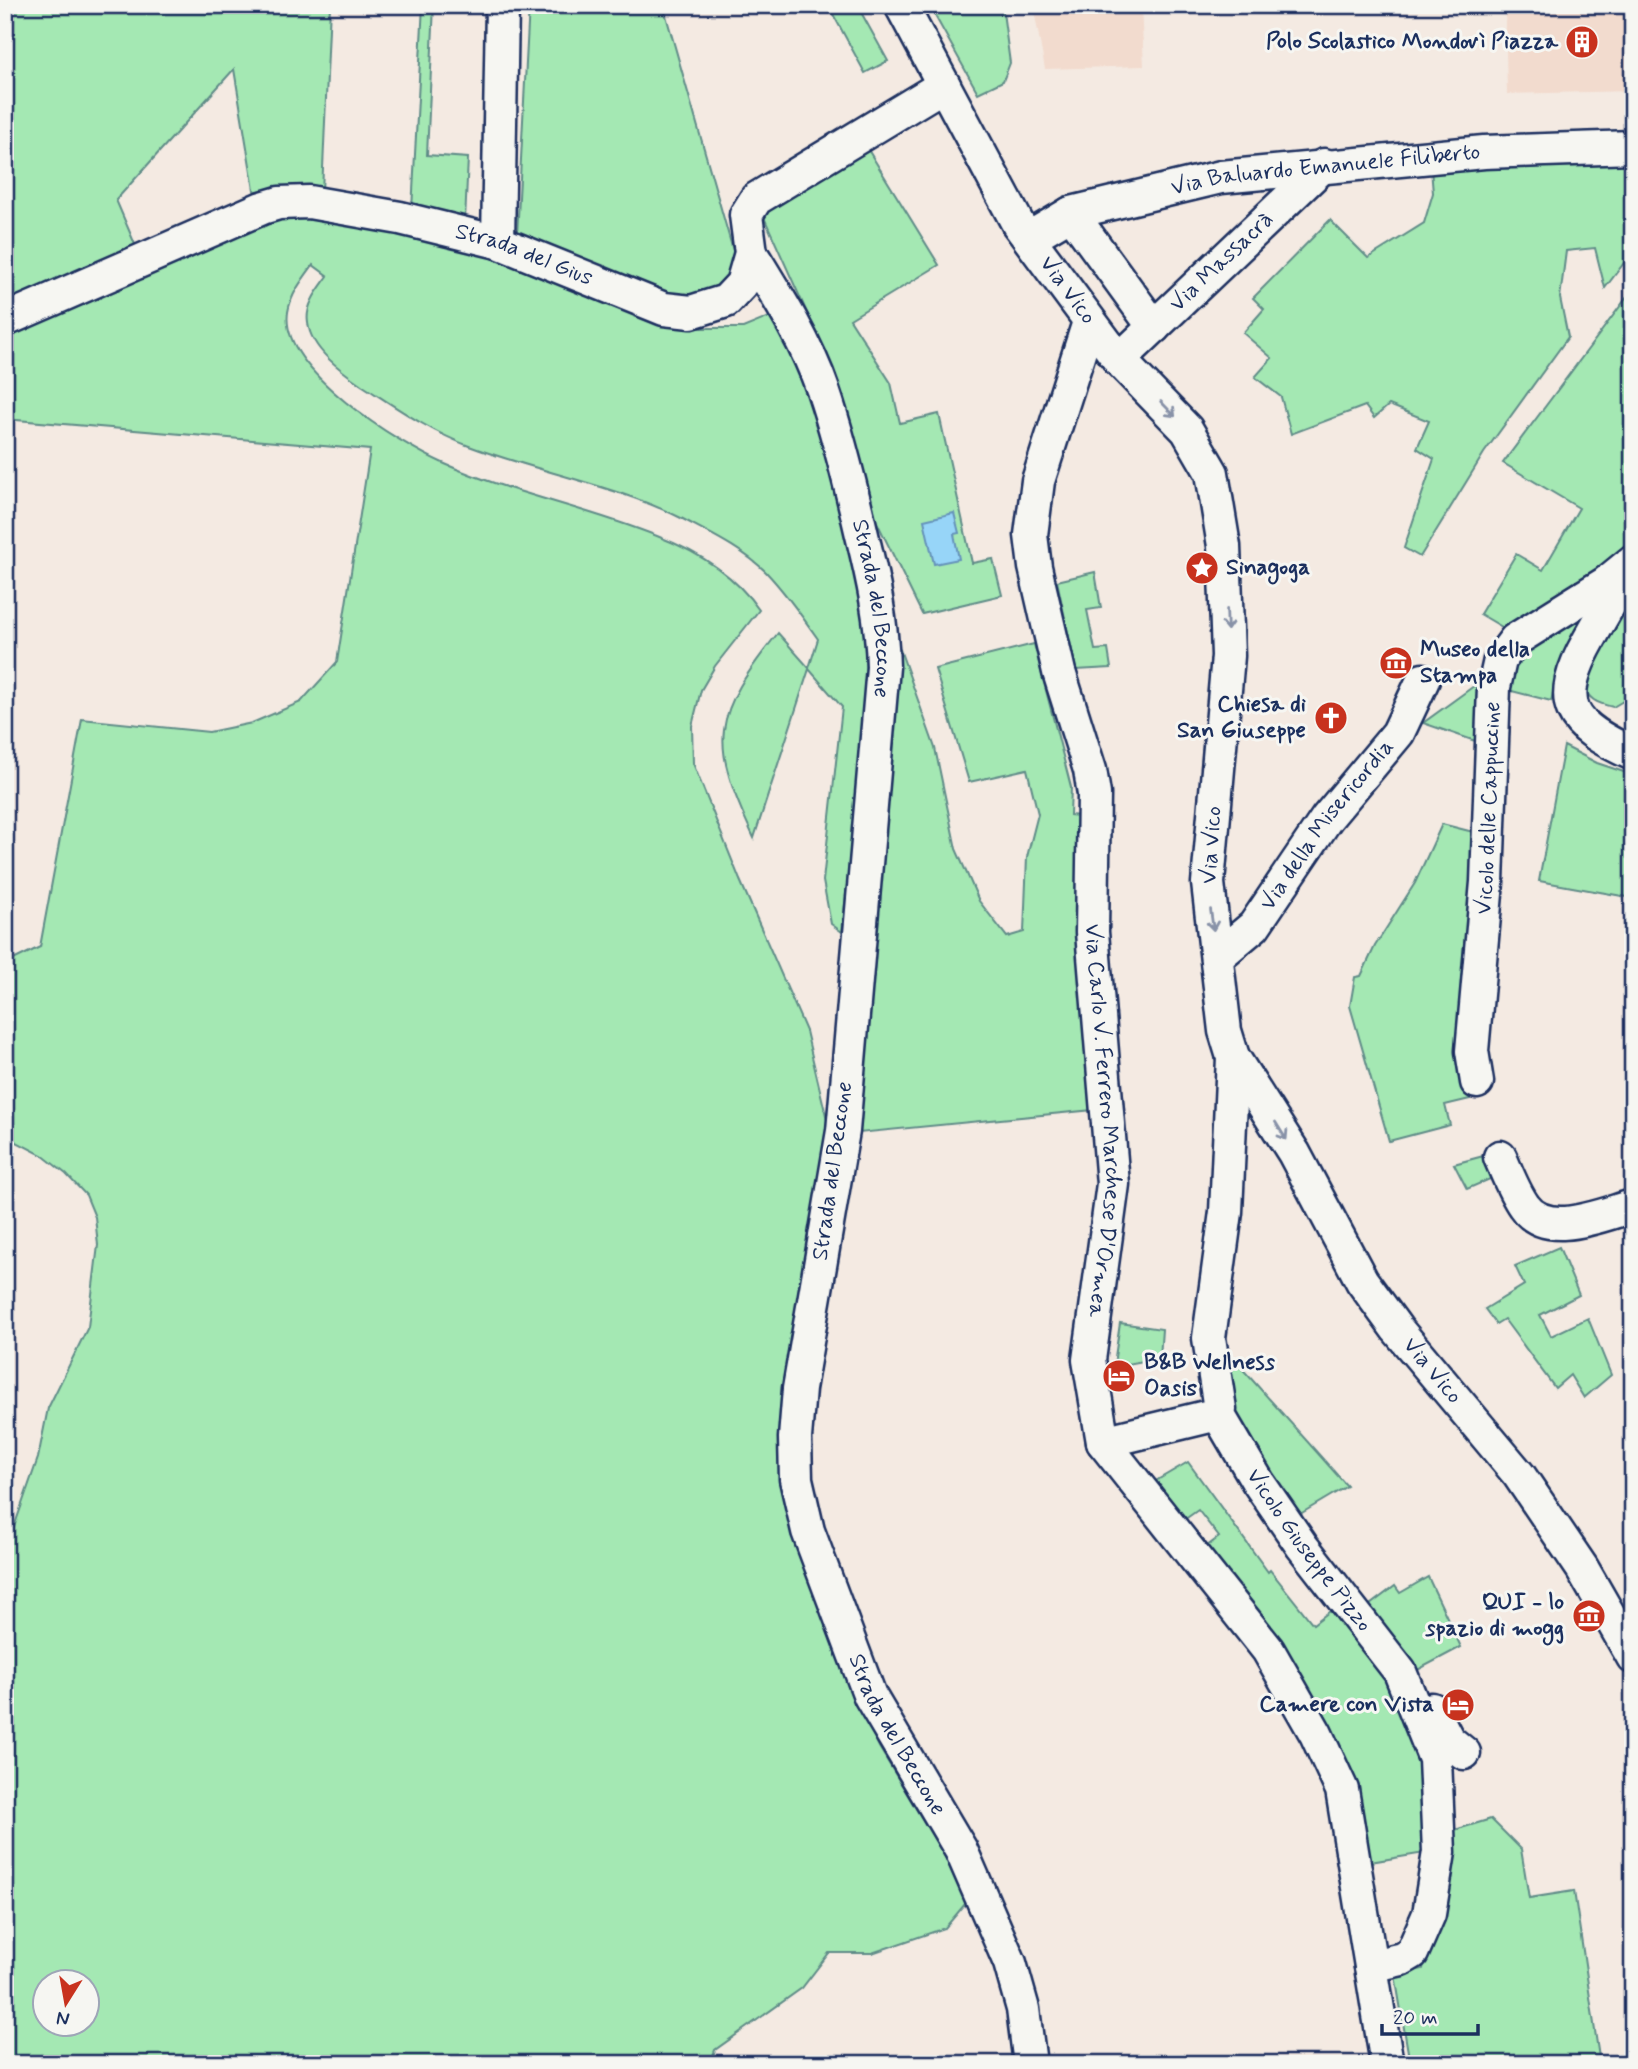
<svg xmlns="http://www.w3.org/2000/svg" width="1638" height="2069" font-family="Mynerve,sans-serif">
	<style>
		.built { fill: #f2dbce }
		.green { fill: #a4e8b3; stroke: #608c88; stroke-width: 2; fill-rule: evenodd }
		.water { fill: #97d5f8; stroke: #6593ba; stroke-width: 2 }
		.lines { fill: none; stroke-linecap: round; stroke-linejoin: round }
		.minor-casing { stroke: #1b2f5e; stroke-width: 37 }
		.minor { stroke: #f6f6f2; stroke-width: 32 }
		.oneway { stroke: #8892a8 }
		.labels { text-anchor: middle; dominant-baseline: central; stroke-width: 6; stroke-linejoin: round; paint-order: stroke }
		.poi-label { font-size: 23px; font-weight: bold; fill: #1b2f5e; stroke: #f6f6f2; text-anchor: end }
		.street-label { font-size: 23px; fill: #1b2f5e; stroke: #f6f6f2 }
	</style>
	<rect width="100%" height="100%" fill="#f4eae2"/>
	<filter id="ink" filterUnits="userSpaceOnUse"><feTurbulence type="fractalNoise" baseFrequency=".0143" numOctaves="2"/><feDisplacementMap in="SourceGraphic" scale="14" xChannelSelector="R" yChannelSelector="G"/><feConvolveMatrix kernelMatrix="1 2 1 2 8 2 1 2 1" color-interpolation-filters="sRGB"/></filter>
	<g filter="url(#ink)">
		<g class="built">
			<path d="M 1033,5 L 1141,5 L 1144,66 L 1045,69 Z"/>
			<path d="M 1505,5 L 1633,5 L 1633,91 L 1507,94 Z"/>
		</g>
		<g class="green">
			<path d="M 5,5 L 330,5 L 322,192 L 255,196 L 234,69 L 116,200 L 137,249 L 5,308 Z"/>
			<path d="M 423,5 L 434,5 L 427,155 L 468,158 L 465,221 L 412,210 Z"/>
			<path d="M 529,5 L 663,5 L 736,261 L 732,273 L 721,286 L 706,295 L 670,298 L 517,236 Z"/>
			<path d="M 828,5 L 857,5 L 888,61 L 865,73 Z"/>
			<path d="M 929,5 L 1002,5 L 1010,63 L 1003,81 L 978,93 Z"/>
			<path d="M 867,148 L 939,265 L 850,319 L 891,383 L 900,423 L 939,414 L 972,563 L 993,559 L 1002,595 L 922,614 L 872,512 L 848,426 L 818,337 L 762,213 Z"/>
			<path d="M 1633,162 L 1633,251 L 1605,288 L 1595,248 L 1566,251 L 1560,298 L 1568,337 L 1484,453 L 1420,557 L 1404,548 L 1434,459 L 1417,448 L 1429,421 L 1389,405 L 1374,418 L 1365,406 L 1291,434 L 1281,397 L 1255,377 L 1272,358 L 1243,333 L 1264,309 L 1253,298 L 1330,220 L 1368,258 L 1424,223 L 1433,193 L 1431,169 Z"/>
			<path d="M 301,212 L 461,244 L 644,317 L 682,328 L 743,328 L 772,316 L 808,393 L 829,457 L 864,608 L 866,701 L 842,932 L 831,924 L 823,881 L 842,707 L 809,669 L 754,838 C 708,740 712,716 778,633 L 809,668 L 818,639 C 802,616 785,592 766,572 C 743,549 709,533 681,518 C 615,485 538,472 469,446 C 431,432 397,408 363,386 C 343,372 311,350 308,323 C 305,305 318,290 328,276 L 313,265 C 302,280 291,294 288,312 C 279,370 399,444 445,464 C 513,494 588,508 657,536 C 696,551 735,575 759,610 L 715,666 L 701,690 L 692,726 L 693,763 L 740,880 L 806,1031 L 828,1124 L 790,1341 L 780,1428 L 780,1470 L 856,1700 L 879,1747 L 945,1857 L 966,1903 L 945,1928 L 872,1953 L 829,1953 L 802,1988 L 715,2050 L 710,2064 L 5,2064 L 5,1553 L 38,1458 L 48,1408 L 88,1327 L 98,1245 L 95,1217 L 86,1195 L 66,1174 L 42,1155 L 5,1136 L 5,964 L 40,947 L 82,719 L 209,732 L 252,723 L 301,702 L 337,662 L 370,450 L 5,419 L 5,332 L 264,221 ZM 46,1982 L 88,1982 L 88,2024 L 46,2024 Z"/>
			<path d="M 1633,289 L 1633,547 L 1509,631 L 1480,614 L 1516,554 L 1543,570 L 1579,508 L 1503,463 Z"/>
			<path d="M 1095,572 L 1101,608 L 1087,610 L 1095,650 L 1108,649 L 1111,668 L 1076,670 L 1057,581 Z"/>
			<path d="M 1633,591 L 1633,695 L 1613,707 C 1596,703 1589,700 1582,684 Z"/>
			<path d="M 1601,598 L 1561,661 L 1551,701 L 1504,689 C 1515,644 1565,623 1601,598 Z"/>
			<path d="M 897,641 L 935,748 L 956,849 L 979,901 L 1007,937 L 1024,932 L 1027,857 L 1038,814 L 1027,769 L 969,782 L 935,669 L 1034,644 L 1071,787 L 1070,815 L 1079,816 L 1093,1110 L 859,1133 Z"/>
			<path d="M 1478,683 L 1486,692 L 1484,744 L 1423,723 Z"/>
			<path d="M 1564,746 L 1597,763 L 1633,775 L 1633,898 L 1539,881 Z"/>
			<path d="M 1442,824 L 1481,834 L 1463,1053 L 1470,1099 L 1445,1105 L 1450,1125 L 1389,1141 L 1350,1006 L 1355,977 L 1361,976 L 1375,946 L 1415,883 Z"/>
			<path d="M 1487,1155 L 1497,1176 L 1467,1189 L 1454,1164 Z"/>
			<path d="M 1559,1247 L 1579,1295 L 1540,1315 L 1551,1336 L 1588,1318 L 1611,1375 L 1584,1398 L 1570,1375 L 1555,1388 L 1504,1319 L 1496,1324 L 1485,1309 L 1524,1285 L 1515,1266 Z"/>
			<path d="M 1120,1323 L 1162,1329 L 1160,1358 L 1116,1366 L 1115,1357 Z"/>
			<path d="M 1238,1364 L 1347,1486 L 1295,1517 L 1239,1432 L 1221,1373 Z"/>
			<path d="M 1188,1462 L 1268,1572 L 1270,1570 L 1313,1624 L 1338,1605 L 1379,1654 L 1428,1760 L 1431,1852 L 1370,1862 C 1366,1836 1364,1807 1355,1782 C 1324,1694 1262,1620 1206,1547 L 1219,1537 L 1198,1510 L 1184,1520 L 1154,1482 Z"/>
			<path d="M 1428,1577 L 1461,1647 L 1410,1674 L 1362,1611 L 1395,1586 L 1400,1593 Z"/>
			<path d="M 1491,1819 L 1521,1849 L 1529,1898 L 1574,1891 L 1600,2064 L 1410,2064 L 1395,1975 L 1423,1969 L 1448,1832 Z"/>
		</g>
		<path class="water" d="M 954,513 L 959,533 L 954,534 L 959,559 L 934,564 L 924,520 Z"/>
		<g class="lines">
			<defs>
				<g id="minor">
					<path id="s1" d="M 901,5 L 1018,224 L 1119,360 L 1187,430 L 1212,473 L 1224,546 L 1228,656 L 1208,883 L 1225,1031 L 1233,1057 L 1294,1153 L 1362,1281 L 1397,1329 L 1519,1475 L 1582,1568 L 1633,1657"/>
					<path d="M 1071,213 L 1154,327"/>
					<path id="s2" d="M 1029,238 L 1071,213 L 1221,177 L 1484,152 L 1633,147"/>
					<path d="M 498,242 L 502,5"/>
					<path id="s3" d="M 751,253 C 778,297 806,341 823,390 C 839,437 851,487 862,535 C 873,579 882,621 883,667 L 843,1131 L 799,1389 L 795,1438 L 796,1479 L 808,1531 L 870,1696 L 961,1850 L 1010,1963 L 1023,2009 L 1030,2064"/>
					<path id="s4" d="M 5,320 L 262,208 L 279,203 L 309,202 L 400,218 L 498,242 L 664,309 L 691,312 L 726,301 L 742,284 L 751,253 L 746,215 L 756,199 L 944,85"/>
					<path id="s5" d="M 1089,322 L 1038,481 L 1031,535 L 1035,567 L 1059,672 L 1090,770 L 1094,794 L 1092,932 L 1113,1184 L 1089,1360 L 1103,1442 L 1268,1650 L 1316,1734 L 1342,1790 L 1387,2064"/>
					<path id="s6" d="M 1119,360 L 1324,165"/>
					<path d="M 1628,575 C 1613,596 1601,618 1589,640 C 1553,704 1569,725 1633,754"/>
					<path id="s7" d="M 1217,957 L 1254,926 L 1327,818 L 1398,733 L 1423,680"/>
					<path id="s8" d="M 1477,1082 L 1472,1051 L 1487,882 L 1494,687 L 1500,660 L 1515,640 L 1606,583 L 1633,561"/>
					<path d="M 1500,1157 C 1507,1173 1514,1192 1524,1206 C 1547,1240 1603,1214 1633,1206"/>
					<path id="s9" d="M 1218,1414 L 1258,1482 L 1302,1546 L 1400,1672 L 1435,1759 L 1439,1852 L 1429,1914 L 1412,1953 L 1402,1959 L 1371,1966"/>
					<path d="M 1103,1442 L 1218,1414 L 1220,1409 L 1209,1338 L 1226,1212 L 1233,1057"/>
					<path d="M 1432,1709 L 1448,1740 L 1464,1753"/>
				</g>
			</defs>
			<use href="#minor" class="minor-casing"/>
			<use href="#minor" class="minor"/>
		</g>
		<defs><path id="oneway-shaft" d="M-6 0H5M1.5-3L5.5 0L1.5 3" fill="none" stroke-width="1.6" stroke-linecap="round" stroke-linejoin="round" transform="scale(1.75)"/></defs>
		<g class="oneway">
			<use href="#oneway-shaft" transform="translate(1168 409) rotate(46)"/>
			<use href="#oneway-shaft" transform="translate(1227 620) rotate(88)"/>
			<use href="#oneway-shaft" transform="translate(1212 920) rotate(82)"/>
			<use href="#oneway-shaft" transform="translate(1281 1131) rotate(58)"/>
		</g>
	</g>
	<defs>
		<symbol id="building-disc" viewBox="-11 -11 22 22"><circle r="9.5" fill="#c8321e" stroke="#f6f6f2"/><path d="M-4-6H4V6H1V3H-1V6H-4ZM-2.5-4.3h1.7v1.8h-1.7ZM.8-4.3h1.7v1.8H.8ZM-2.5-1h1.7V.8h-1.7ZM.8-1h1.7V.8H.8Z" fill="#fff"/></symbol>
		<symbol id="sight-disc" viewBox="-11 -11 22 22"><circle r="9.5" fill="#c8321e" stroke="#f6f6f2"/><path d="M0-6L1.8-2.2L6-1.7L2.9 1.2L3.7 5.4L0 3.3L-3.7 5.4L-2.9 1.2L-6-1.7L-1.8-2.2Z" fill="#fff"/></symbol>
		<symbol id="museum-disc" viewBox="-11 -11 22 22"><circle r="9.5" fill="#c8321e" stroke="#f6f6f2"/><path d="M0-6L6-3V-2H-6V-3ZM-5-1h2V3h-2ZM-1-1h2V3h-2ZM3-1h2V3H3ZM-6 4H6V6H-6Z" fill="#fff"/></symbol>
		<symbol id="church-disc" viewBox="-11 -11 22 22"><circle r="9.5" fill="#c8321e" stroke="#f6f6f2"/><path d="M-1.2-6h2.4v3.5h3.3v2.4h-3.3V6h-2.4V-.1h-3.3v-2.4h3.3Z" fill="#fff"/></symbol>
		<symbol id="hotel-disc" viewBox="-11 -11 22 22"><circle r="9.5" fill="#c8321e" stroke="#f6f6f2"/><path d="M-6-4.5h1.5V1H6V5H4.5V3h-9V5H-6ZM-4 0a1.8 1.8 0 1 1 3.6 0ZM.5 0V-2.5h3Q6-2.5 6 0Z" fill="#fff"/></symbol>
	</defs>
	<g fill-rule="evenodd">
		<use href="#building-disc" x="1563" y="23" width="38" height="38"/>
		<use href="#sight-disc" x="1183" y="549" width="38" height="38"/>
		<use href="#museum-disc" x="1377" y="644" width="38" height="38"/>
		<use href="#church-disc" x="1312" y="699" width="38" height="38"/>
		<use href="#hotel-disc" x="1100" y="1357" width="38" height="38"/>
		<use href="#museum-disc" x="1570" y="1597" width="38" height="38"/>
		<use href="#hotel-disc" x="1439" y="1686" width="38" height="38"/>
	</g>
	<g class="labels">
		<g class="poi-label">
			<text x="1558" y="42">Polo Scolastico Mondovì Piazza</text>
			<text x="1226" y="568" text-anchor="start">Sinagoga</text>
			<text x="1420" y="650" text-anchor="start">Museo della<tspan x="1420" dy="26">Stampa</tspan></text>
			<text x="1306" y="705">Chiesa di<tspan x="1306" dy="26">San Giuseppe</tspan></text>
			<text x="1144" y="1363" text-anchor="start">B&amp;B Wellness<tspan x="1144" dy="26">Oasis</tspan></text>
			<text x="1564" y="1603">QUI - lo<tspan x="1564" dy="26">spazio di mogg</tspan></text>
			<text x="1434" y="1705">Camere con Vista</text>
		</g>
		<g class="street-label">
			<text stroke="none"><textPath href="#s2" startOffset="308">Via Baluardo Emanuele Filiberto</textPath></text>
			<text stroke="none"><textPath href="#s4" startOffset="550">Strada del Gius</textPath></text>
			<text stroke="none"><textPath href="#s6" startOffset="142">Via Massacrà</textPath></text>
			<text stroke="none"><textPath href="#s1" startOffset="331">Via Vico</textPath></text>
			<text stroke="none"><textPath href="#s3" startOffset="380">Strada del Beccone</textPath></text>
			<text stroke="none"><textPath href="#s8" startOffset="275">Vicolo delle Cappuccine</textPath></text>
			<text stroke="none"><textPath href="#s7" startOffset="173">Via della Misericordia</textPath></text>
			<text transform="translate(1212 845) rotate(-86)">Via Vico</text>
			<text stroke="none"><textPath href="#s5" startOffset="816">Via Carlo V. Ferrero Marchese D'Ormea</textPath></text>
			<text transform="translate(833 1171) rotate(-82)">Strada del Beccone</text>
			<text stroke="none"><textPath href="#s1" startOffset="1526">Via Vico</textPath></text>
			<text stroke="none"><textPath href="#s9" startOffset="164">Vicolo Giuseppe Pizzo</textPath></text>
			<text stroke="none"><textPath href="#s3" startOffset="1533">Strada del Beccone</textPath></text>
		</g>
	</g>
	<rect width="1638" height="2069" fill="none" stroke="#f6f6f2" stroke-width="28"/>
	<rect x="14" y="14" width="1610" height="2041" fill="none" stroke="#1b2f5e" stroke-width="2.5" filter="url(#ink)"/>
	<g transform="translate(66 2003) rotate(191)"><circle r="33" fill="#f6f6f2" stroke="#9ea6b7" stroke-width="2"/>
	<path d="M0-5L12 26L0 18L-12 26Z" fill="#c8321e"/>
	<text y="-10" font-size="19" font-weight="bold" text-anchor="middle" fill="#1b2f5e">N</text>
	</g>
	<path d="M1382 2024v10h96v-10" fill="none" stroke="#1b2f5e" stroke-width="3.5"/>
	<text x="1393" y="2024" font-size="21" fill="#1b2f5e" stroke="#f6f6f2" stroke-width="5" paint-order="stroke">20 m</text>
</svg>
